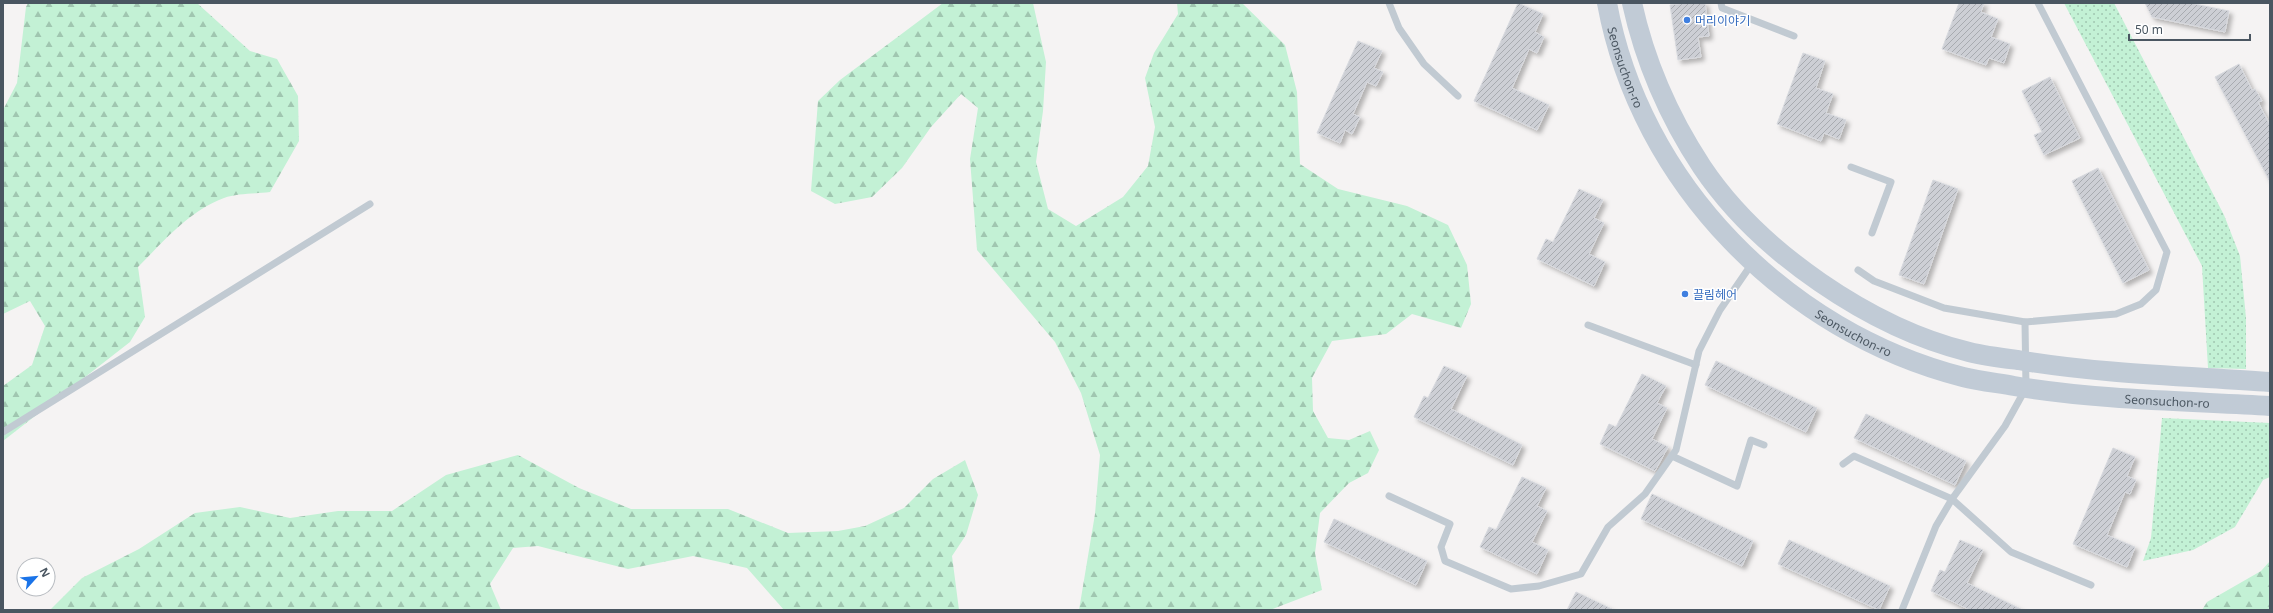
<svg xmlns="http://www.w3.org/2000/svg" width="2273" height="613" font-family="'Noto Sans','Noto Sans KR',sans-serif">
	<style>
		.green { fill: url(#green-dots) }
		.forest { fill: url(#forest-firs) }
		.building { fill: url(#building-hatch); stroke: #d7d9de; filter: url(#shadow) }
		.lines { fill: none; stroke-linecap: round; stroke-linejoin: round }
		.lane { stroke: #c1cad2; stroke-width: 7 }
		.secondary { stroke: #c1cbd6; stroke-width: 20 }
		.shop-dot { fill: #3f7fe0; stroke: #fff; stroke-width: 1.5 }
		.labels { text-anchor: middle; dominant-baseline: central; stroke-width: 3; stroke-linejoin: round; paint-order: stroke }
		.shop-label { font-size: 12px; fill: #366cbe; stroke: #fff; text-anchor: start }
		.street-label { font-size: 12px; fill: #4a5661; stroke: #fff }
	</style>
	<defs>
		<pattern id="green-dots" width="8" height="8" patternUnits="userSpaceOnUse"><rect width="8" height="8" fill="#c3f1d5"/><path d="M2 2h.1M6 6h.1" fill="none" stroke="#a0c6b0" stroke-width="1.8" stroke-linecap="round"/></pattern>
		<pattern id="forest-firs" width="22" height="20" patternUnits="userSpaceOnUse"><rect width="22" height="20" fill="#c3f1d5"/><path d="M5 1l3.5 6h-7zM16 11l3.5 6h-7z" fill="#a0c6b0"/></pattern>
		<pattern id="building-hatch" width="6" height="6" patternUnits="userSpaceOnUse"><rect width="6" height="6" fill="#cdcfd5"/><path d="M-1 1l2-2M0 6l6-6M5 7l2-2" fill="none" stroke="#a8abb0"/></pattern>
		<filter id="shadow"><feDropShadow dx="3.5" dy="3.5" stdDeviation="2" flood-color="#0004"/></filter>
	</defs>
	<rect width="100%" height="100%" fill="#f5f3f3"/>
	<g class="green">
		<path d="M 2064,3 L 2114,3 L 2224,215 L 2240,256 L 2246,318 L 2246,369 L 2208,368 L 2202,266 Z"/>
		<path d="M 2162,418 L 2270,423 L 2270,477 L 2263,480 L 2235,527 L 2193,550 L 2143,561 L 2151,538 Z"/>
	</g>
	<g class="forest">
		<path d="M 28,3 L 197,3 L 250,51 L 277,59 L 298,96 L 299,141 L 270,192 C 256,194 237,193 224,198 C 189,211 164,241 138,267 L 145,317 L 130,342 L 3,441 L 3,386 L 32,365 L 45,326 L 30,301 L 3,314 L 3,110 L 17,83 L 26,7 Z"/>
		<path d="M 943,3 L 1033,3 L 1046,62 L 1043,111 L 1036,162 L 1048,209 L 1076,226 L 1123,197 L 1148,166 L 1155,127 L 1145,78 L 1154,53 L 1178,14 L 1177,3 L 1242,3 L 1285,45 L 1297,92 L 1300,164 L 1338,189 L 1407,206 L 1448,225 L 1467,265 L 1471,304 L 1461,328 L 1412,314 L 1386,334 L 1332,341 L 1312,378 L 1313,411 L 1328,438 L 1349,440 L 1370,431 L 1379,450 L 1368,473 L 1349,483 L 1320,513 L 1315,553 L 1322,590 L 1270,610 L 1079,610 L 1095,514 L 1100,455 L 1081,393 L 1055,342 L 977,250 L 970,159 L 978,108 L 961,94 L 931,127 L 902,168 L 872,197 L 835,204 L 811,191 L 818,101 L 840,80 Z"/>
		<path d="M 518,455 L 579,488 L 631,509 L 728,509 L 788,533 L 838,531 L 865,526 L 904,508 L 933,479 L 965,460 L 978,495 L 966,535 L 952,556 L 959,610 L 784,610 L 747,568 L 693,556 L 628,569 L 538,546 L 513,548 L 490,584 L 501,610 L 50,610 L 82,578 L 139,549 L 195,513 L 240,507 L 290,518 L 338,511 L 392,511 L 446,475 Z"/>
		<path d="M 2270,561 L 2270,610 L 2202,610 L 2207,602 L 2261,571 Z"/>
	</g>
	<g class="building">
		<path d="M 1518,3 L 1543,14 L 1535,32 L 1544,37 L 1537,53 L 1529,49 L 1512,88 L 1549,105 L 1537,130 L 1474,101 Z"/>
		<path d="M 1688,3 L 1705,3 L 1709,36 L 1698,37 L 1701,57 L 1678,60 L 1670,5 Z"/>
		<path d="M 1959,3 L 1984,3 L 1981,12 L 1998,19 L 1991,37 L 2010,44 L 2004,63 L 1989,58 L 1986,65 L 1942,49 Z"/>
		<path d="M 2145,3 L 2190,3 L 2229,11 L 2225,32 L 2152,17 Z"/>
		<path d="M 1358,41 L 1382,51 L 1374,68 L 1383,72 L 1376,86 L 1367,82 L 1353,114 L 1360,117 L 1352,134 L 1345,130 L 1340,143 L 1317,133 Z"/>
		<path d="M 1803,53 L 1825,61 L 1816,88 L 1833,94 L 1826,113 L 1846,120 L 1839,139 L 1824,133 L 1821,141 L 1777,124 Z"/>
		<path d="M 2239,64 L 2252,90 L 2255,89 L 2262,101 L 2258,102 L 2270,125 L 2270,182 L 2215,77 Z"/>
		<path d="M 2050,77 L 2080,138 L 2044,155 L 2034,135 L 2042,132 L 2022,91 Z"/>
		<path d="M 2098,168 L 2149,270 L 2123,283 L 2072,181 Z"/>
		<path d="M 1933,180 L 1958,189 L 1924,284 L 1899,275 Z"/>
		<path d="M 1579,189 L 1603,200 L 1594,218 L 1604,223 L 1589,254 L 1605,262 L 1594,286 L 1537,259 L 1546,239 L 1553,242 Z"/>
		<path d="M 1716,361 L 1817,408 L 1806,432 L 1705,385 Z"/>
		<path d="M 1444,366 L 1467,376 L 1451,409 L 1522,445 L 1513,465 L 1414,417 L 1424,396 L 1428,398 Z"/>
		<path d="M 1642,374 L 1666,386 L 1657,403 L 1667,408 L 1652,439 L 1668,447 L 1655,471 L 1600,444 L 1609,424 L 1616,427 Z"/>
		<path d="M 1866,414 L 1966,461 L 1955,485 L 1854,438 Z"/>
		<path d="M 2113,448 L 2135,457 L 2127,476 L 2136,480 L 2130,494 L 2125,492 L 2107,535 L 2135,547 L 2127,567 L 2073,544 Z"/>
		<path d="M 1522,477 L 1546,488 L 1537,506 L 1547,511 L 1532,542 L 1548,550 L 1537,574 L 1480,547 L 1489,527 L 1496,530 Z"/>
		<path d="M 1652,494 L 1753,541 L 1742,566 L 1641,519 Z"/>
		<path d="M 1334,519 L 1427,561 L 1416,585 L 1324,542 Z"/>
		<path d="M 1789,540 L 1890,586 L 1879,610 L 1778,564 Z"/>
		<path d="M 1960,540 L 1983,550 L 1967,583 L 2023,610 L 1970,610 L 1931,591 L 1940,570 L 1945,572 Z"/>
		<path d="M 1576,592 L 1614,610 L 1567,610 Z"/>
	</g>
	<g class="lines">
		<g class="lane">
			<path d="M 1389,3 L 1399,28 L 1424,64 L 1458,96"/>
			<path d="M 1721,3 L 1722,8 L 1794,36"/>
			<path d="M 1851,167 L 1891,182 L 1872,233"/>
			<path d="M 1858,270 L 1874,281 L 1944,308 L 2025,322 L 2116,314 L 2141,304 L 2156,290 L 2167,252 L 2038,3"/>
			<path d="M 1588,325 L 1696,365"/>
			<path d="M 3,432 L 370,204"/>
			<path d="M 1672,456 L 1737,486 L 1751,440 L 1764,445"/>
			<path d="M 1843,464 L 1854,456 L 1952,499 L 2011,552 L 2091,585"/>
			<path d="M 1389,496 L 1450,524 L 1441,547 L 1445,561 L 1511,589 L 1539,586 L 1581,574 L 1608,527 L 1645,494 L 1676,450 L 1699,351 L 1720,310 L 1753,262"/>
			<path d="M 1902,610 L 1936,526 L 1952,499 L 2005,426 L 2026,388 L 2025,322"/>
		</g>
		<g class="secondary">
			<path id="s1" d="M 1607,3 C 1640,183 1786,332 1963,377 C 1979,381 1997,383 2014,386 C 2098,400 2185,401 2270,406"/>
			<path d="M 1632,3 C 1645,62 1669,117 1702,167 C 1759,252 1871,328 1969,352 C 1985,356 2002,358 2018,360 C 2101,374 2186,376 2270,382"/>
		</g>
	</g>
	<g class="shop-dot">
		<circle cx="1687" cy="20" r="4"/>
		<circle cx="1685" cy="294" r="4"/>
	</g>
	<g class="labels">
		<g class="shop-label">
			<text x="1695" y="20">머리이야기</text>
			<text x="1693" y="294">끌림헤어</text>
		</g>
		<g class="street-label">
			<text stroke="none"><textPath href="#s1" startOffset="67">Seonsuchon-ro</textPath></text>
			<text stroke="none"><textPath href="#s1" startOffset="426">Seonsuchon-ro</textPath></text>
			<text stroke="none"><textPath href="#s1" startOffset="750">Seonsuchon-ro</textPath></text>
		</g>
	</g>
	<rect width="2273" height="613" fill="none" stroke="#4a5661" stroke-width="8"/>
	<g transform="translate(36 577) rotate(63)"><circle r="19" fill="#ffffff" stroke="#b7bbc0"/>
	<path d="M0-3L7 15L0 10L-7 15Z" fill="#1a73e8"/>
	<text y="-6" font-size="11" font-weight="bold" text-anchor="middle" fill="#4a5661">N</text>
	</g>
	<path d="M2129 34v6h121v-6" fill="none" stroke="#4a5661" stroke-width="2"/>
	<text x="2135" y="34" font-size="12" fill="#4a5661" stroke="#ffffff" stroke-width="3" paint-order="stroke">50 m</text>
</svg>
